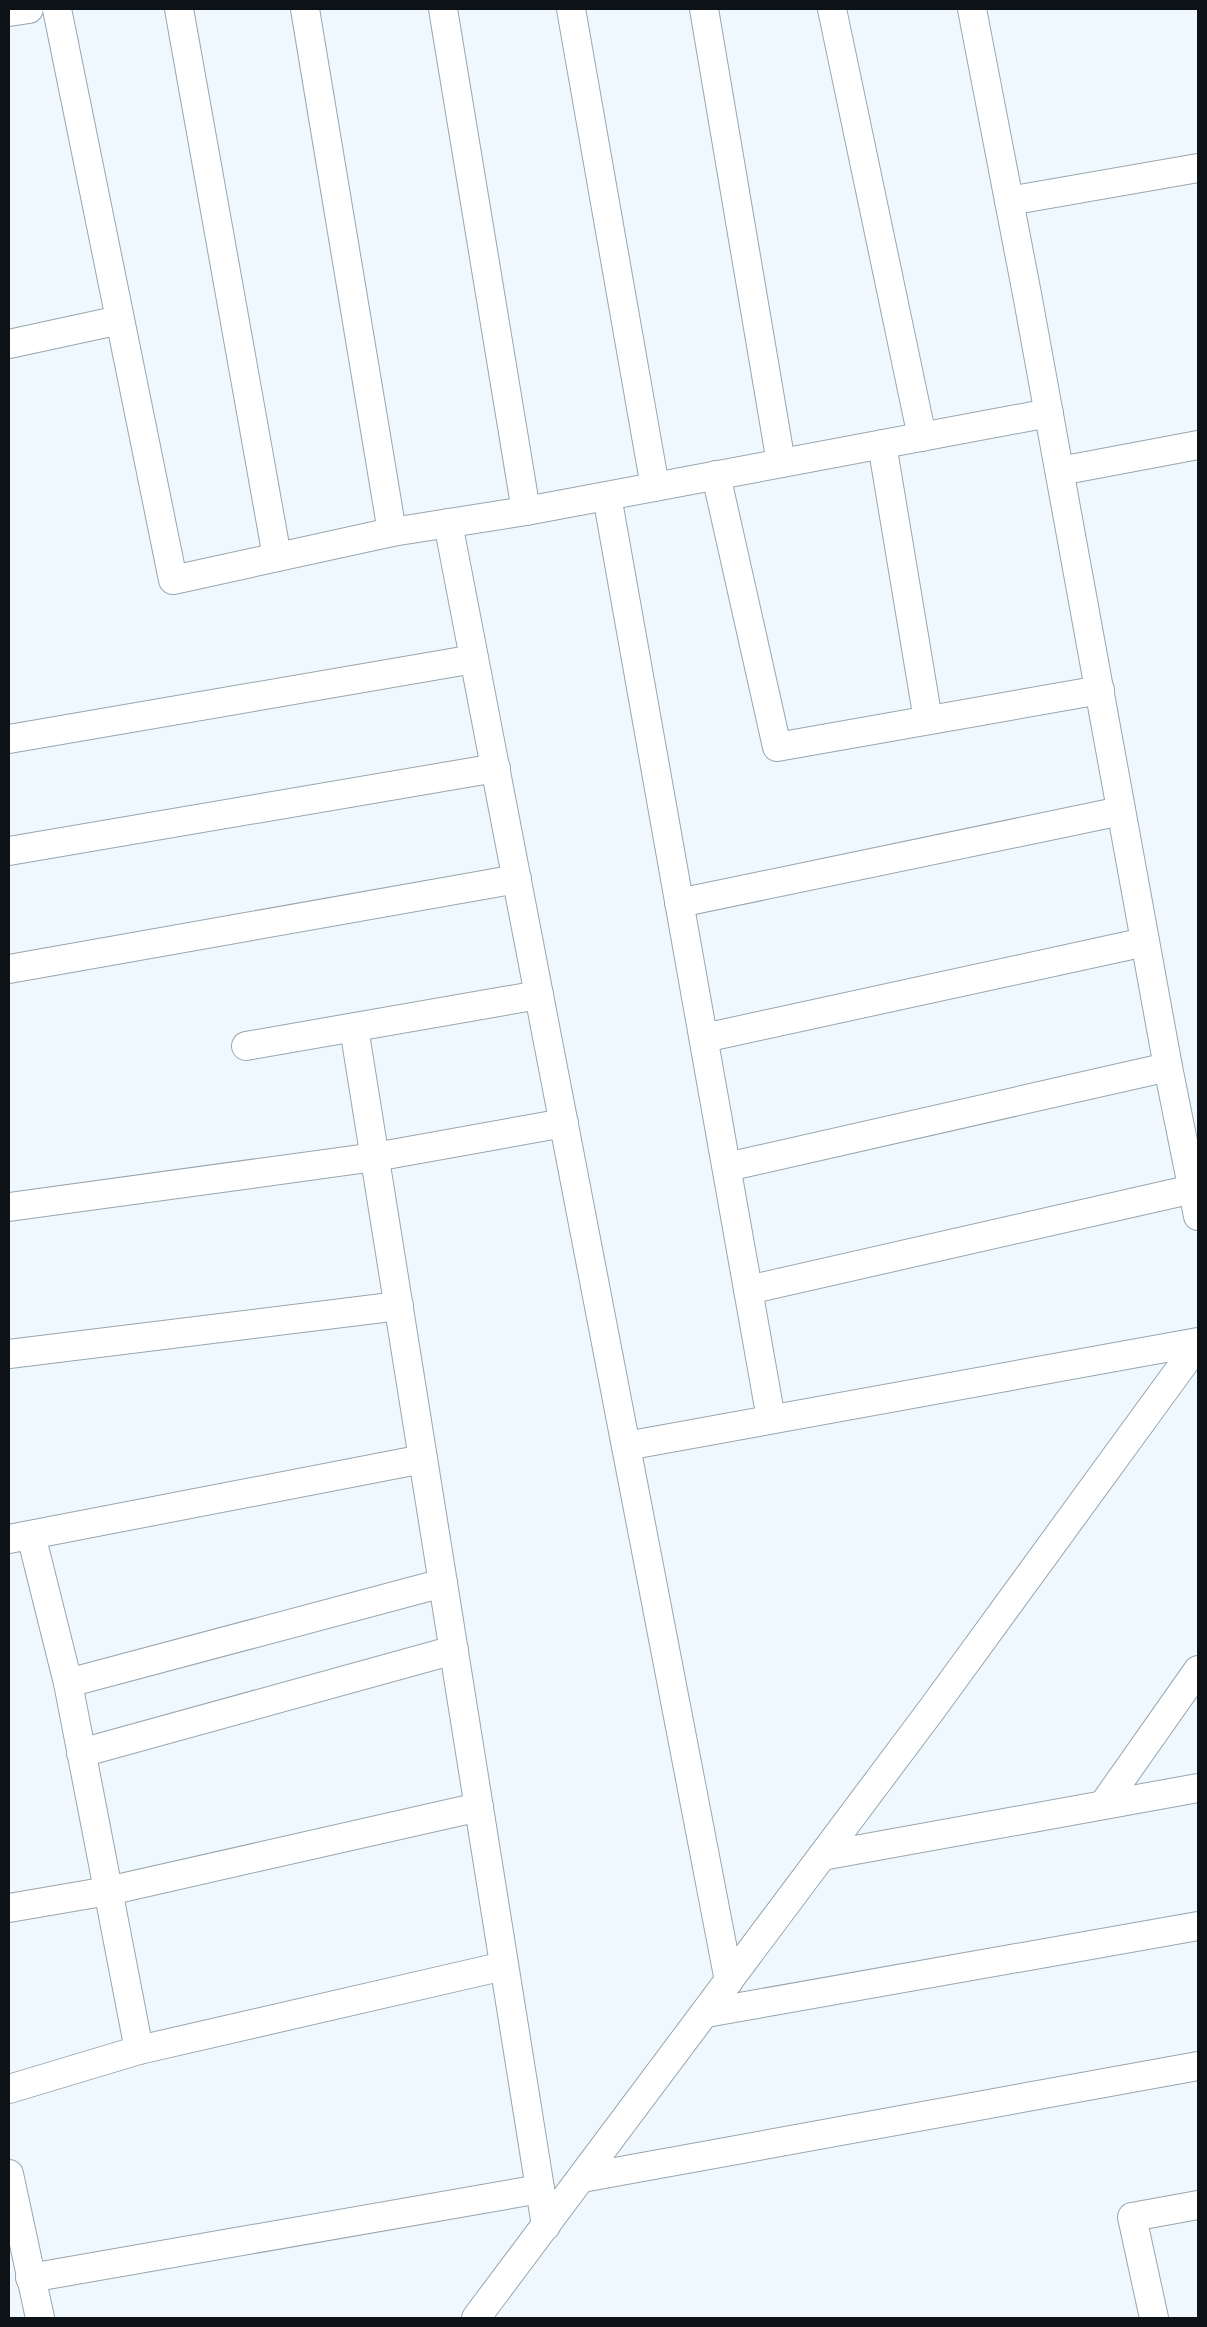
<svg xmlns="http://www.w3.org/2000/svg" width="1207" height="2327" font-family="'Asap Condensed',sans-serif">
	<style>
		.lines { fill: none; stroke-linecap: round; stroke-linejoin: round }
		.street-casing { stroke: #98a6b0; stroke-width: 30 }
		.street { stroke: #fff; stroke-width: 28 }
	</style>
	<rect width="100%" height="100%" fill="#eef8fe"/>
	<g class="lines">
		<defs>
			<g id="street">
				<path d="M 57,9 L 173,580 L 392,532 L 526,511 L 1049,413"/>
				<path d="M 179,9 L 277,557"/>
				<path d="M 305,9 L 392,532"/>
				<path d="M 443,9 L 526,511"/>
				<path d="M 571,9 L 655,487"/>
				<path d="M 704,9 L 781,463"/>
				<path d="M 832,9 L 922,437"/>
				<path d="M 972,9 L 1027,294 L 1168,1067 L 1198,1216"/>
				<path d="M 9,12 L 29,9"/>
				<path d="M 1009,201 L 1198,168"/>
				<path d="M 9,344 L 120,320"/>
				<path d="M 882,444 L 928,720"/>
				<path d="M 1060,471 L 1198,445"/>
				<path d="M 716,475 L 777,747 L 1100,690"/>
				<path d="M 607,496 L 771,1419"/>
				<path d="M 448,523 L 729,1981"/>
				<path d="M 9,739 L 474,659"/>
				<path d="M 9,851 L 496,768"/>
				<path d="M 679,903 L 1121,811"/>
				<path d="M 9,969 L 517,879"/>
				<path d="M 354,1028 L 546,2226"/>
				<path d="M 704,1038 L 1145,942"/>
				<path d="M 246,1046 L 539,995"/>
				<path d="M 727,1167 L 1168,1067"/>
				<path d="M 9,1207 L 375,1157 L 564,1123"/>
				<path d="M 748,1290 L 1193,1189"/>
				<path d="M 9,1354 L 399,1306"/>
				<path d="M 626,1446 L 1198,1342"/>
				<path d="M 31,1535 L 68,1683 L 139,2050"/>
				<path d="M 9,1539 L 423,1459"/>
				<path d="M 68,1683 L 443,1583"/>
				<path d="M 81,1753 L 454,1650"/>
				<path d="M 1103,1805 L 1198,1670"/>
				<path d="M 822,1856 L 1198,1788"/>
				<path d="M 9,1908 L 108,1891 L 479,1807"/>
				<path d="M 706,2013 L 1198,1926"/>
				<path d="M 9,2089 L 139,2050 L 504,1966"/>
				<path d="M 9,2174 L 40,2318"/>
				<path d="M 582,2178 L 1198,2066"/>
				<path d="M 30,2278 L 540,2189"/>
				<path d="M 476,2318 L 932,1709 L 1198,1344"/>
				<path d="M 1154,2318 L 1132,2217 L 1198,2205"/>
			</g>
		</defs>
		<use href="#street" class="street-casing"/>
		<use href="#street" class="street"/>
	</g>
	<rect width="1207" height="2327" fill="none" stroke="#0d1216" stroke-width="20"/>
</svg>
